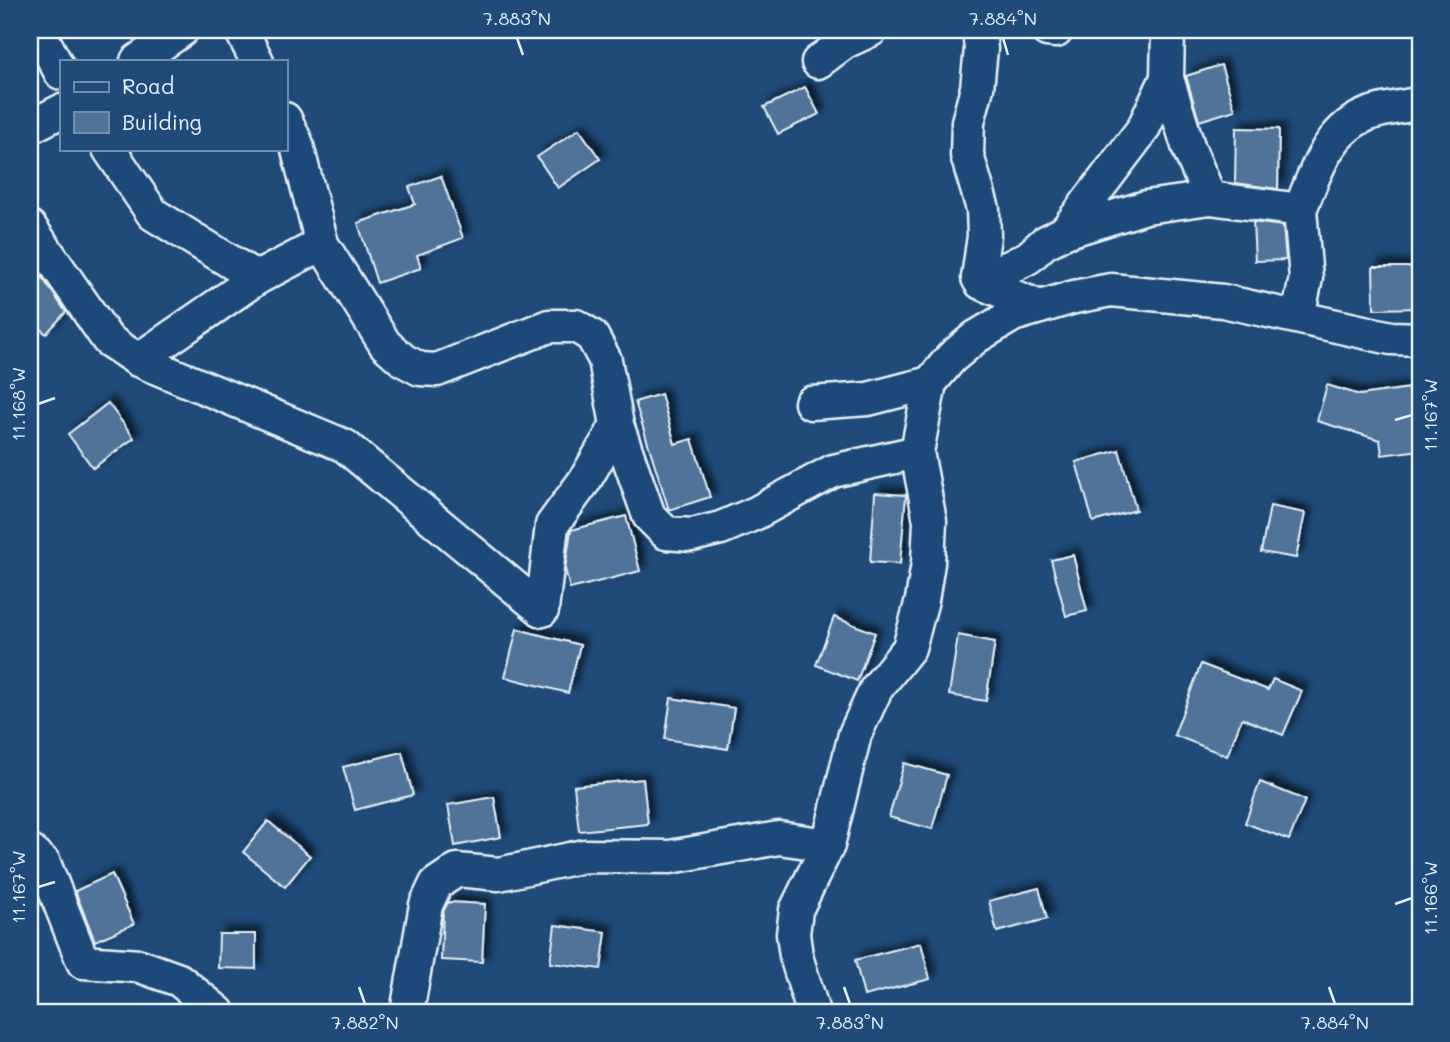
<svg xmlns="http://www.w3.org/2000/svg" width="1450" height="1042" font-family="Mali,sans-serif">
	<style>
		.building { fill: #517399; stroke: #e8f1f8; stroke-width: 2; filter: url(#shadow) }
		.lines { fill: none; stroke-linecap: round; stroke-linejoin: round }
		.street-casing { stroke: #e8f1f8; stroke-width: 37 }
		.street { stroke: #1f4a7a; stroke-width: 32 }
		.ticks { fill: none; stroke: #e8f1f8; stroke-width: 2.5 }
		.neatline { fill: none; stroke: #e8f1f8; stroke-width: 2.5 }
		.ticks-label { font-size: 18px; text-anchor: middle; fill: #e8f1f8 }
	</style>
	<defs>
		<filter id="shadow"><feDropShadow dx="6" dy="-6" stdDeviation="3.5" flood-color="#0009"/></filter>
	</defs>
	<rect width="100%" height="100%" fill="#1f4a7a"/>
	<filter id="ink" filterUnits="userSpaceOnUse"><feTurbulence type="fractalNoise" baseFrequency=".0143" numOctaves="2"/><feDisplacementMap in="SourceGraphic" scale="14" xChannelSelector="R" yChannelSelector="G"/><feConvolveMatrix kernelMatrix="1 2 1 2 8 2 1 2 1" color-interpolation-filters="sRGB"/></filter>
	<g filter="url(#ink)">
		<g class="building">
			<path d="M 1221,65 L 1235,110 L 1199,121 L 1186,76 Z"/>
			<path d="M 805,87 L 819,114 L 778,134 L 764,107 Z"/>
			<path d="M 1236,128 L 1279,129 L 1278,189 L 1235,183 Z"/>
			<path d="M 579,129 L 600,159 L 558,188 L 537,157 Z"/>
			<path d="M 441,176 L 463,238 L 417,255 L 421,268 L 377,283 L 358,223 L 415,204 L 409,187 Z"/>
			<path d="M 1253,222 L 1283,226 L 1286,260 L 1255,261 Z"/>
			<path d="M 1373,267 L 1420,267 L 1420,308 L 1374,309 Z"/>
			<path d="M 42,277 L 66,312 L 46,334 L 30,319 L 30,291 Z"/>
			<path d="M 1327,385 L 1360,395 L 1417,387 L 1420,413 L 1420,450 L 1382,455 L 1380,440 L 1317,421 Z"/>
			<path d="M 661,394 L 675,444 L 692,439 L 710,497 L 669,510 L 635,402 Z"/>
			<path d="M 108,403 L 134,438 L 93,468 L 68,434 Z"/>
			<path d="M 1119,450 L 1136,510 L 1093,522 L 1076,462 Z"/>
			<path d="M 875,493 L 906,495 L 900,564 L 870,562 Z"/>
			<path d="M 1270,506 L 1305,513 L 1296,558 L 1261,552 Z"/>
			<path d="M 626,516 L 640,571 L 570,589 L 565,569 L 571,530 Z"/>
			<path d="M 1073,555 L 1087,611 L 1066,616 L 1051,560 Z"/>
			<path d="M 834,617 L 875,633 L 857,681 L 816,665 Z"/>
			<path d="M 517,629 L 580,645 L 568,693 L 505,677 Z"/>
			<path d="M 958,635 L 995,642 L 986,701 L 949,695 Z"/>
			<path d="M 1201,664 L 1268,690 L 1273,679 L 1302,691 L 1283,735 L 1242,718 L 1227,756 L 1174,735 Z"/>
			<path d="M 671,698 L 734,708 L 728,749 L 665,739 Z"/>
			<path d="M 402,752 L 413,795 L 355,810 L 343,767 Z"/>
			<path d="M 904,763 L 947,775 L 932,829 L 889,817 Z"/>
			<path d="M 643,779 L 648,824 L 579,831 L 574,786 Z"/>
			<path d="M 1260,782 L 1305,800 L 1289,840 L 1245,823 Z"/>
			<path d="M 494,797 L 501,837 L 455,846 L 448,805 Z"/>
			<path d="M 268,821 L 310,856 L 285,887 L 243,852 Z"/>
			<path d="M 112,874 L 134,924 L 95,941 L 75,891 Z"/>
			<path d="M 1039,888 L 1047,919 L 997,932 L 989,901 Z"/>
			<path d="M 448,902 L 485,904 L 482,962 L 441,960 L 443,912 Z"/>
			<path d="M 555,925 L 606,932 L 601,969 L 550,963 Z"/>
			<path d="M 219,934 L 256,934 L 256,969 L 218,968 Z"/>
			<path d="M 921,943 L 930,979 L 864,996 L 855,960 Z"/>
		</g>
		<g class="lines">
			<defs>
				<g id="street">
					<path d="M 38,30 L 61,73"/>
					<path d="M 241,30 L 257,61"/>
					<path d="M 979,30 L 981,49 L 977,88 L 968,122 L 967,155 L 983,209 L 984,236 L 978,278 L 981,283 L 1040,307"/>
					<path d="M 1047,30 L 1056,31"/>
					<path d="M 1168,30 L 1167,78 L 1189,149 L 1210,198"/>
					<path d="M 137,61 L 182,30"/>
					<path d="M 818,62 L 845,42 L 871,30"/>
					<path d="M 285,119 L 296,142 L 322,244 L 385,344 L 403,360 L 420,369 L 437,370 L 549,326 L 576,326 L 592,336 L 605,360 L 617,425 L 649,516 L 666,533 L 692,535 L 721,528 L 756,513 L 833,471 L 917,452"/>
					<path d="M 30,127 L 61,111"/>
					<path d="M 109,149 L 153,214 L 257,278"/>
					<path d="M 1300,210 C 1315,173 1329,126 1372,113 C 1387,108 1404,107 1420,103"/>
					<path d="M 30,227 L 108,340 L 138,360 L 345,446 L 542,610"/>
					<path d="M 1065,232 L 1143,129 L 1167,78"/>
					<path d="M 979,279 L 1012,266 L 1029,257 L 1044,243 L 1065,232 L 1146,207 L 1210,198 L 1300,210 L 1306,278 L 1298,317"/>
					<path d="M 138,360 L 257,278 L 322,244"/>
					<path d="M 811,403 L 868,399 L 930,383"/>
					<path d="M 542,610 L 552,525 L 585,480 L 617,425"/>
					<path d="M 30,851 L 44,863 L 83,962 L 140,966 L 179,980 L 218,1012"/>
					<path d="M 407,1012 L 426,905 L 436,884 L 457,870 L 499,874 L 584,856 L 670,857 L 779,838 L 828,845"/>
					<path d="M 813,1012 L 796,956 L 793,934 L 796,910 L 828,845 L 855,734 L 876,689 L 909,648 L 922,600 L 928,563 L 930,521 L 917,452 L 930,383 L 951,358 L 976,337 L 1013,315 L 1074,297 L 1111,290 L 1223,301 L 1391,338 L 1420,339"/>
				</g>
			</defs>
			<use href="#street" class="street-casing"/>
			<use href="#street" class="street"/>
		</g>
	</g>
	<path class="ticks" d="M 517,38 L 523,55M 1003,38 L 1008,55M 38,404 L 55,398M 1395,420 L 1412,415M 38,887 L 55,882M 1395,904 L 1412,898M 359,987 L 365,1004M 844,987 L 850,1004M 1329,987 L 1335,1004"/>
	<rect width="1450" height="1042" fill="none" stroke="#1f4a7a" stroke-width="77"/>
	<rect x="60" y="60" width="228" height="91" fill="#1f4a7a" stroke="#6f8dac" stroke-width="2"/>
	<rect x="74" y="82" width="35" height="10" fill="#1f4a7a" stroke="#6f8dac" stroke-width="2"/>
	<text x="122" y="94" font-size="21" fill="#e8f1f8">Road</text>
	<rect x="74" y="112" width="35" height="21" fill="#517399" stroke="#6f8dac" stroke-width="2"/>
	<text x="122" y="130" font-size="21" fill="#e8f1f8">Building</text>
	<rect x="38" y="38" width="1374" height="966" class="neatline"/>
	<g class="ticks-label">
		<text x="517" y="25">7.883°N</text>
		<text x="1003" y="25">7.884°N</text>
		<text transform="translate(19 404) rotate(-90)" y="6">11.168°W</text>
		<text transform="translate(1431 415) rotate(-90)" y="6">11.167°W</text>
		<text transform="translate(19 887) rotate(-90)" y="6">11.167°W</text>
		<text transform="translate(1431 898) rotate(-90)" y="6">11.166°W</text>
		<text x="365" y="1029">7.882°N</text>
		<text x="850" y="1029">7.883°N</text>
		<text x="1335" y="1029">7.884°N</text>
	</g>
</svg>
